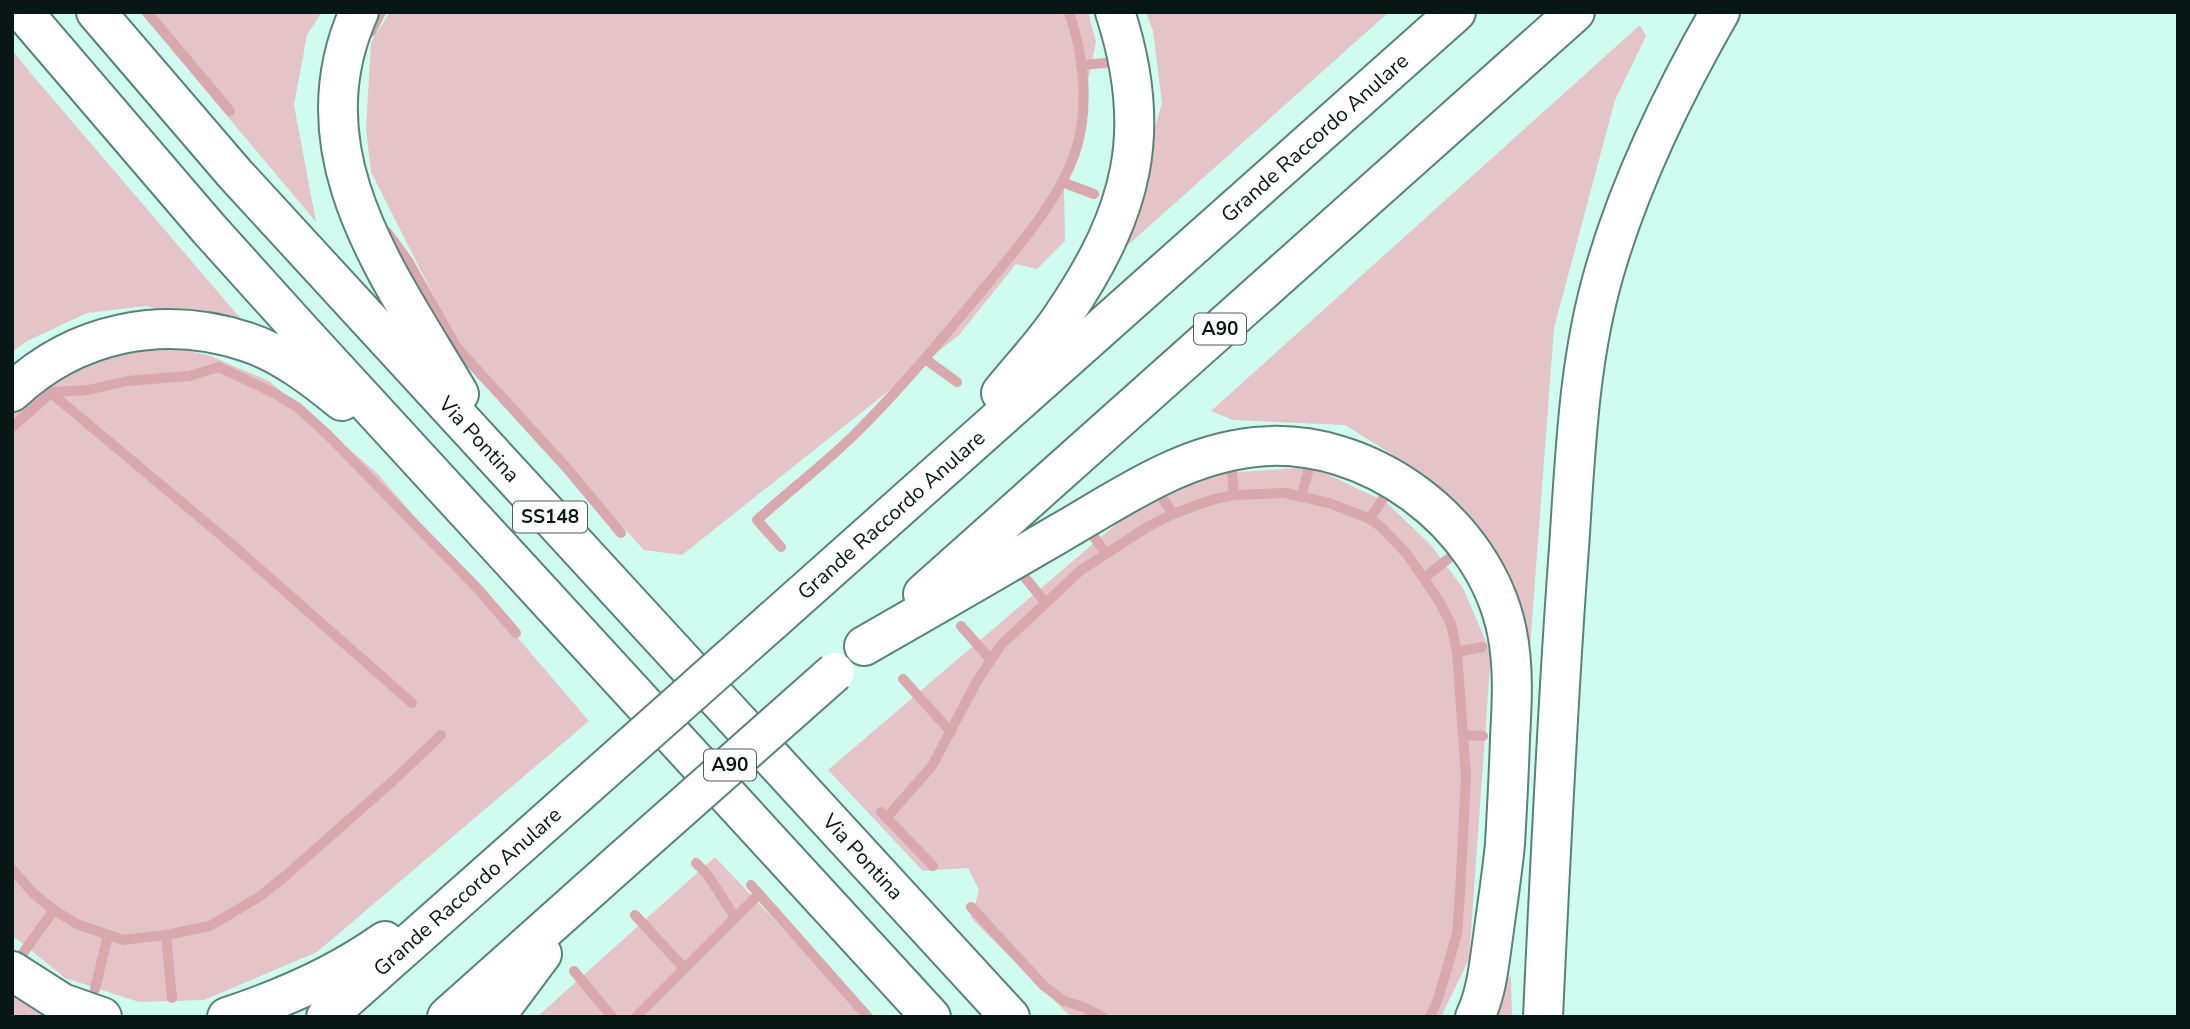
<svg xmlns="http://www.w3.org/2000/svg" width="2190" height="1029" font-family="'Nunito Sans',sans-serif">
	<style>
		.green { fill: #e4c4c8 }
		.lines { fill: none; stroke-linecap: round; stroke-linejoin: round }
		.stream { stroke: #d9a8ae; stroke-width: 10 }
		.highway-casing { stroke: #5a8378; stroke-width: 42 }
		.highway { stroke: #fff; stroke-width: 38 }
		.highway-bridge-casing { stroke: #5a8378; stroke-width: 42; stroke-linecap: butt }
		.highway-bridge { stroke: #fff; stroke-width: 38 }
		.labels { text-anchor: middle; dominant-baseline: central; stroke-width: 7; stroke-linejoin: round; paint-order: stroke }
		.shield { fill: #fff; stroke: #515d5a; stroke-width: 2 }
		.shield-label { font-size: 19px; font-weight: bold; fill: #071713 }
		.street-label { font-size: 21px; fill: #071713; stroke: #fff }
	</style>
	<rect width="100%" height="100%" fill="#cffcee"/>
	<g class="green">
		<path d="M 140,12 L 322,12 L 307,35 L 294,105 L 316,222 Z"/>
		<path d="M 390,12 L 1088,12 L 1096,42 L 1069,171 L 1061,186 L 1064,189 L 1065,241 L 1037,269 L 1016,264 L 959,335 L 682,555 L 644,550 L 461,350 L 371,172 L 366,129 L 371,42 Z"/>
		<path d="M 1146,12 L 1389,12 L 1119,253 L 1162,103 L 1153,31 Z"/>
		<path d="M 1640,25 L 1646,36 L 1615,100 L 1554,328 L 1529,661 L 1493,559 L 1427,476 L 1345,425 L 1233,420 L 1211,411 Z"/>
		<path d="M 12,50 L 34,77 L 253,333 L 146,306 L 87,313 L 27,341 L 12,352 Z"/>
		<path d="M 162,345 L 211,356 L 269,381 L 378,474 L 589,721 L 317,952 L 204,1000 L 139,1002 L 65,978 L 12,935 L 12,411 L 38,383 L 71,363 Z"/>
		<path d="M 1312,467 L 1386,502 L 1430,544 L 1463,588 L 1491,653 L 1469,959 L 1441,1017 L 1071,1017 L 971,918 L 979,890 L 968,868 L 923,871 L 828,770 L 1142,502 L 1211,474 Z"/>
		<path d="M 715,857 L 866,1017 L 537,1017 Z"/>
		<path d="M 1511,975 L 1512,1017 L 1485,1017 Z"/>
		<path d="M 12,989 L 75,1017 L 12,1017 Z"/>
	</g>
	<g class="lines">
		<g class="stream">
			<path d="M 147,12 L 230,111"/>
			<path d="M 371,32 L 381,12"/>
			<path d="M 1081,65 L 1105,63"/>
			<path d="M 1062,182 L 1094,194"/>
			<path d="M 387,232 L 408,261 L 457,348 L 565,466 L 621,533"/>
			<path d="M 925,359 L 957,382"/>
			<path d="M 53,392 L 88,390 L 127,381 L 189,376 L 219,367 L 274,393 L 297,407 L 327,434 L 479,590 L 516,633"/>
			<path d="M 51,393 L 228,541 L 412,703"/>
			<path d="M 12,427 L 50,394"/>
			<path d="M 1231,461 L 1234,495"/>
			<path d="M 1154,485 L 1173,514"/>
			<path d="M 1301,497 L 1310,465"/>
			<path d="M 1370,519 L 1384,497"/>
			<path d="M 1087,527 L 1106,554"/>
			<path d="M 781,547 L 757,520 C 788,492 822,466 853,436 C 902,388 946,334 990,281 C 1022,242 1058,201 1075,153 C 1090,108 1084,56 1069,12"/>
			<path d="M 1022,574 L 1045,602"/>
			<path d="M 1424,578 L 1448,559"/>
			<path d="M 961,626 L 991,660"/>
			<path d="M 1457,652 L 1482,647"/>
			<path d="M 903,679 L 951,732"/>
			<path d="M 1464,735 L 1483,736"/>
			<path d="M 881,812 L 933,866"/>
			<path d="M 887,817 L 932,766 L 977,681 L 1001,645 L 1081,570 L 1149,526 L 1173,514 L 1211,500 L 1234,495 L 1285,493 L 1329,503 L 1368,518 L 1380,526 L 1407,554 L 1439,601 L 1451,624 L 1457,652 L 1466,776 L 1460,894 L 1457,934 L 1438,999 L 1430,1017"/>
			<path d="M 696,863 L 707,874 L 735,917"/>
			<path d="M 12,869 L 34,894 L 54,910 L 77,924 L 123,940 L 166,935 L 210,926 L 259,897 L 284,877 L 394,780 L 441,735"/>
			<path d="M 751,885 L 868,1017"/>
			<path d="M 971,907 L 1044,986 L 1064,1001 L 1083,1007 L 1103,1017"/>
			<path d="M 635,915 L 683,967"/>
			<path d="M 166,935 L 172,998"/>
			<path d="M 23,953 L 54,910"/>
			<path d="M 574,971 L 612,1017"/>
			<path d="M 95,989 L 108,935"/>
			<path d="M 636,1017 L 759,894"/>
		</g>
		<defs>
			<g id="highway">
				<path d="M 23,12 L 209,229 L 301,331 L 931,1017"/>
				<path id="s1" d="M 96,12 L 235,174 L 1010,1017"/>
				<path d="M 359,12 C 295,155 390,276 459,394"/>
				<path d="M 12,392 C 76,332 163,314 247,342 C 281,353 314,378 342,401"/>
				<path d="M 1001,393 C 1022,367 1046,342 1064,314 C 1133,212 1154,131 1115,12"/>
				<path d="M 923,594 L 1575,12"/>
				<path id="s2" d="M 771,622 L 1456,12"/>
				<path d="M 864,646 C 929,609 993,572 1058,534 C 1121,498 1180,455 1255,447 C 1367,435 1485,522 1507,632 C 1514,667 1512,703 1510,738 C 1509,773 1507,808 1505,844 C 1502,875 1497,906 1493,937 C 1489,964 1487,992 1475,1017"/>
				<path d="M 12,971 L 62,1003 L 102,1017"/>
				<path d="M 227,1017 C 282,999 337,975 385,941"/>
				<path id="s3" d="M 326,1017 L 574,797"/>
				<path d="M 447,1017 L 625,858"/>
				<path d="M 495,1017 L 542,954"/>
				<path d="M 1543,1017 C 1550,865 1557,713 1568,562 C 1575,465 1577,366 1604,273 C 1630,182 1673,94 1720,12"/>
			</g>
		</defs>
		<use href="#highway" class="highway-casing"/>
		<use href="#highway" class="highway"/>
		<defs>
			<g id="highway-bridge">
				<path d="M 574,797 L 771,622"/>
				<path d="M 625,858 L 835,672"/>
			</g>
		</defs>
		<use href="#highway-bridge" class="highway-bridge-casing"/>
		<use href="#highway-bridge" class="highway-bridge"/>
	</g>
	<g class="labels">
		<g class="shield">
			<rect x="1194" y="313.5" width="52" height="31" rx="5"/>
			<rect x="513" y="501.5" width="74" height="31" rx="5"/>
			<rect x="704" y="749.5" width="52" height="31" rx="5"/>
		</g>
		<g class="shield-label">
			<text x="1220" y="329">A90</text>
			<text x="550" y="517">SS148</text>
			<text x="730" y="765">A90</text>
		</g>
		<g class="street-label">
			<text stroke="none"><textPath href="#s2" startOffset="728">Grande Raccordo Anulare</textPath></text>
			<text stroke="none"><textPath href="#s1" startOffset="574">Via Pontina</textPath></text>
			<text stroke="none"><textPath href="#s2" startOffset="161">Grande Raccordo Anulare</textPath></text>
			<text stroke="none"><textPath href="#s1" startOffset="1141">Via Pontina</textPath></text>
			<text stroke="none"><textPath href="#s3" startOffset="189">Grande Raccordo Anulare</textPath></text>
		</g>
	</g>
	<rect width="2190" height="1029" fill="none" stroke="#071713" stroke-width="28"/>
</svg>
